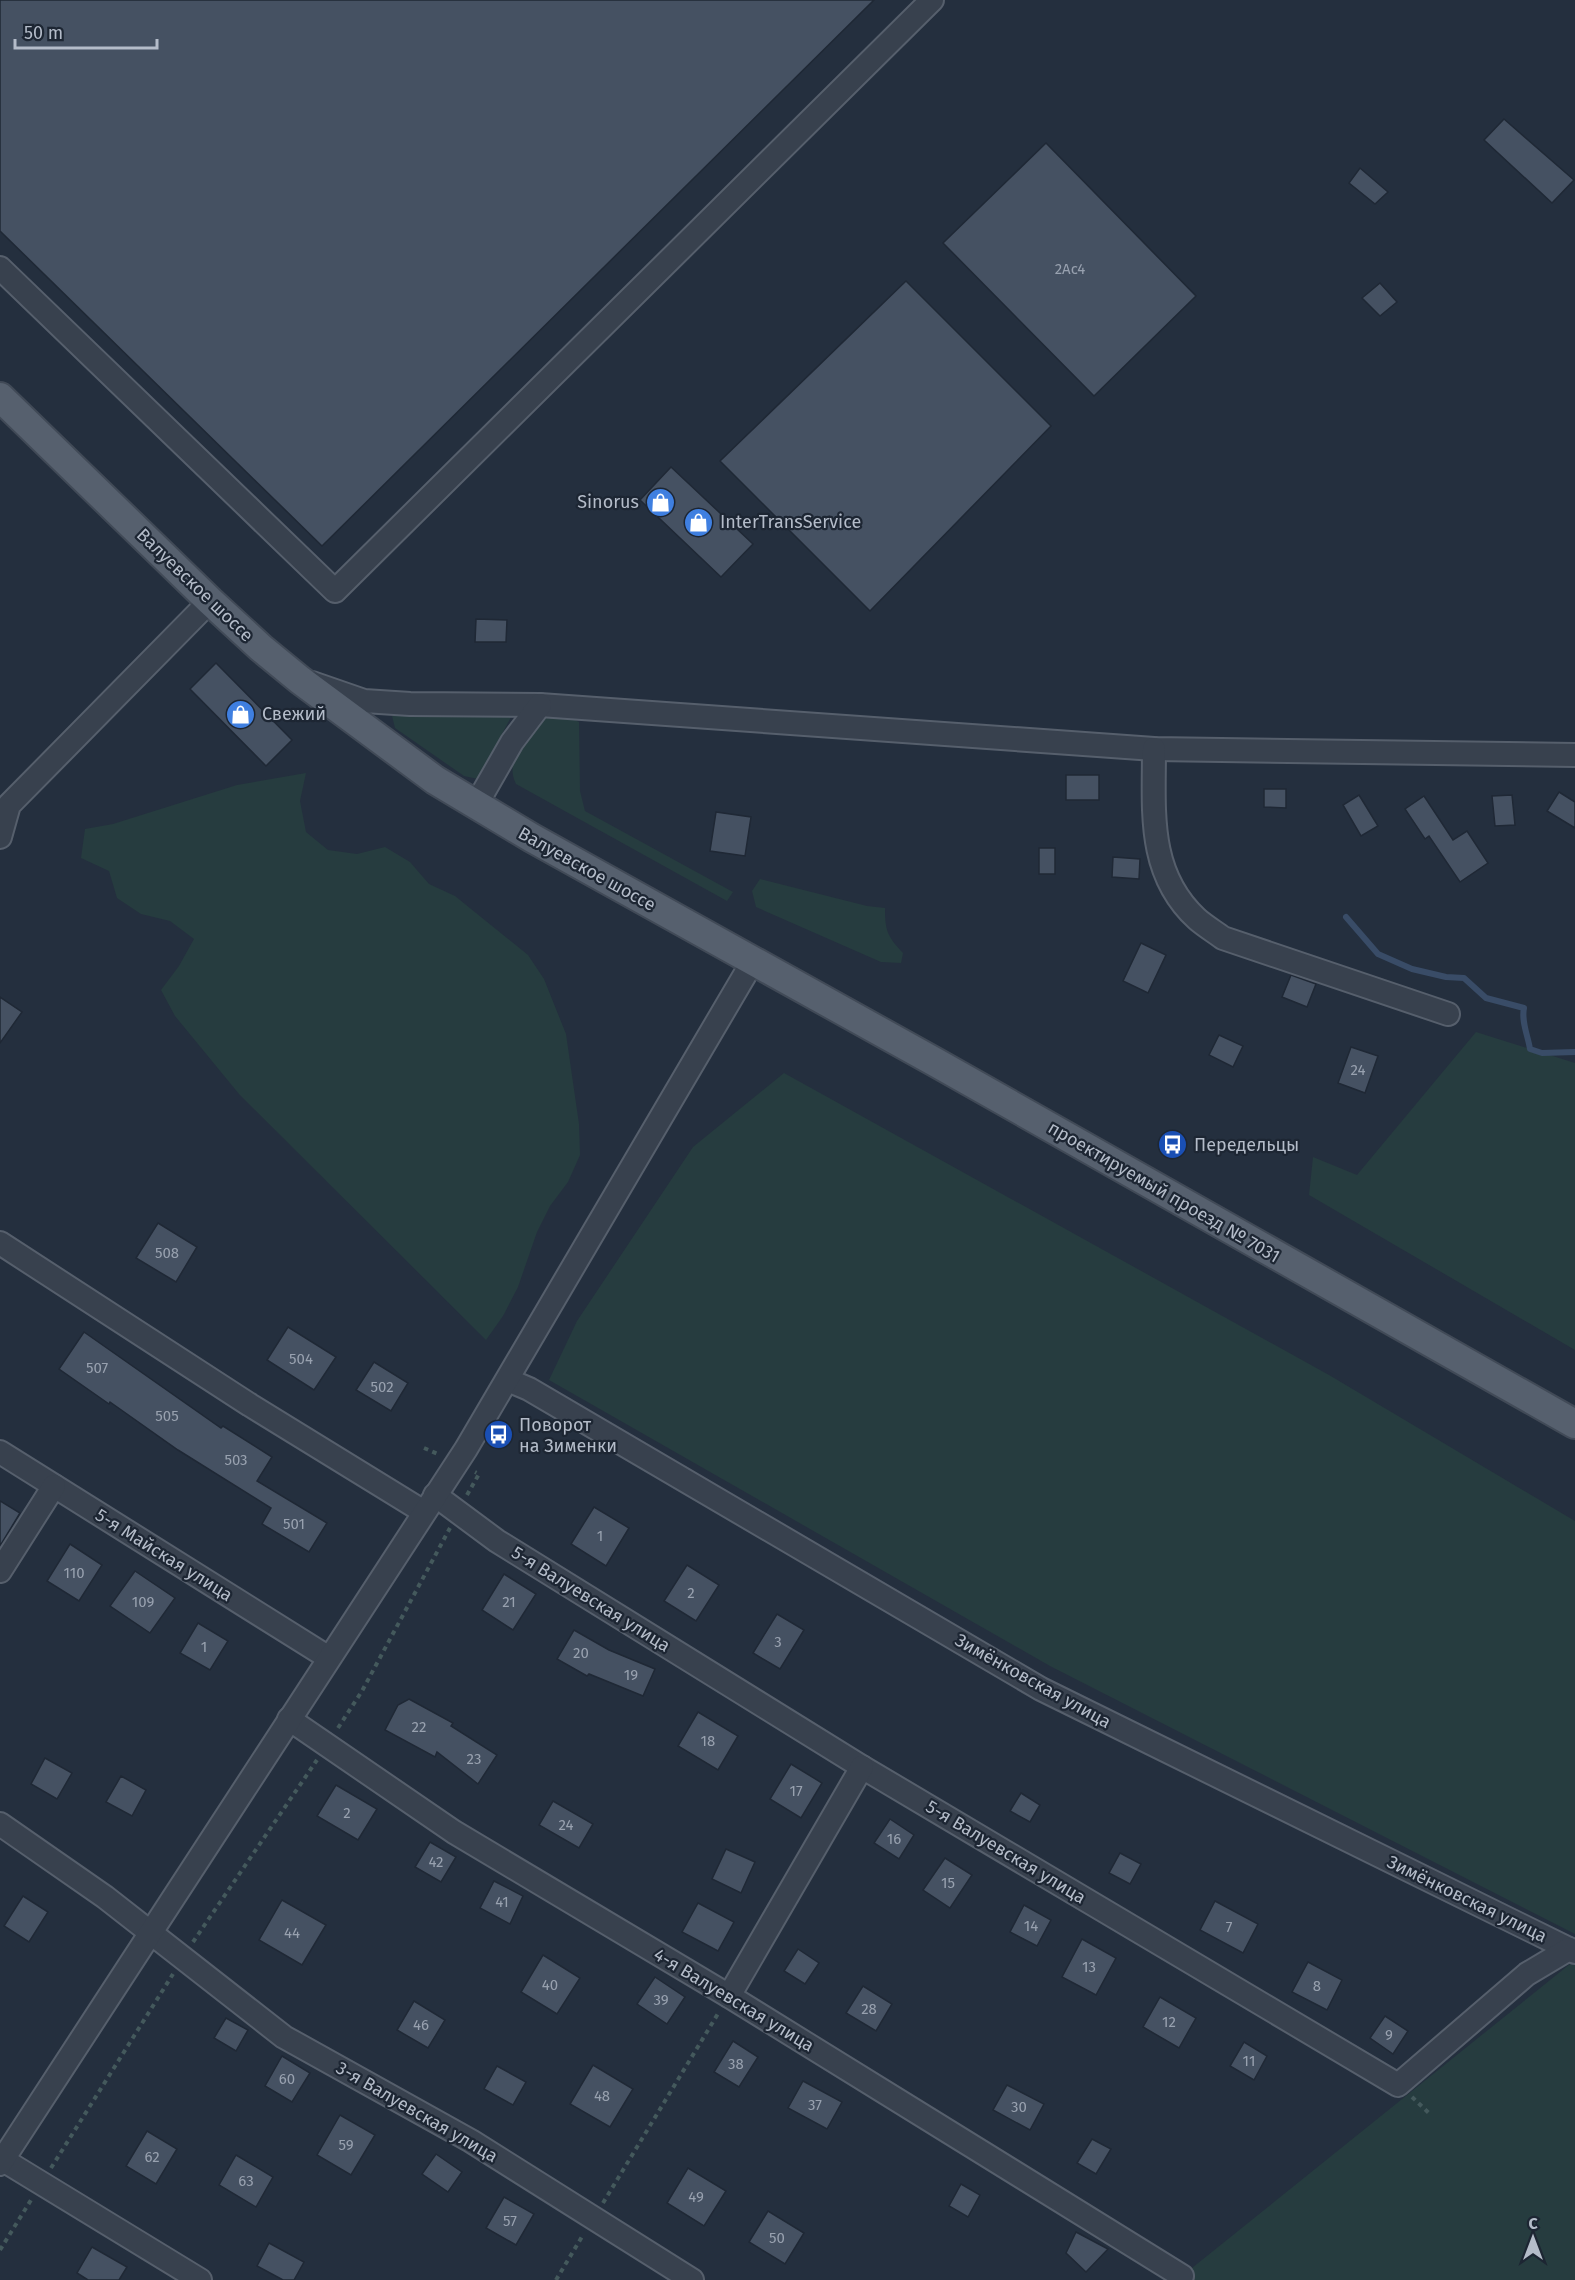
<svg xmlns="http://www.w3.org/2000/svg" width="1575" height="2280" font-family="'Fira Sans',sans-serif">
	<style>
		.green { fill: #263c3f }
		.lines { fill: none; stroke-linecap: round; stroke-linejoin: round }
		.stream { stroke: #394c67; stroke-width: 6 }
		.building { fill: #455162; stroke: #1f2835; stroke-width: 1.5 }
		.minor-casing { stroke: #565f6c; stroke-width: 26 }
		.major-casing { stroke: #414a57; stroke-width: 32 }
		.path { stroke: #44595c; stroke-width: 4; stroke-dasharray: 4.5 4.5; stroke-linecap: butt }
		.minor { stroke: #38414e; stroke-width: 22 }
		.major { stroke: #56606e; stroke-width: 28 }
		.labels { text-anchor: middle; dominant-baseline: central; stroke-width: 4.5; stroke-linejoin: round; paint-order: stroke }
		.number-label { font-size: 15px; fill: #98a1af }
		.poi-label { font-size: 18px; fill: #b4bcc9; stroke: #1d2633; text-anchor: start }
		.street-label { font-size: 18px; fill: #b4bcc9; stroke: #1d2633 }
	</style>
	<rect width="100%" height="100%" fill="#242f3e"/>
	<g class="green">
		<path d="M 400,713 L 506,714 L 511,717 L 478,779 L 464,776 L 395,728 L 392,716 Z"/>
		<path d="M 543,716 L 568,716 L 579,722 L 580,791 L 585,811 L 733,892 L 727,901 L 516,784 C 503,759 529,735 543,716 Z"/>
		<path d="M 306,773 L 300,801 L 306,832 L 328,850 L 357,854 L 385,847 L 410,862 L 429,884 L 455,896 L 528,955 L 544,979 L 566,1034 L 579,1124 L 580,1155 L 568,1182 L 550,1206 L 537,1232 L 518,1287 L 503,1316 L 486,1340 L 239,1094 L 175,1016 L 161,990 L 179,966 L 194,939 L 170,921 L 141,914 L 117,898 L 109,871 L 81,858 L 85,829 L 113,824 L 237,785 Z"/>
		<path d="M 760,879 L 867,906 L 885,908 C 885,930 887,936 903,953 L 901,963 L 881,962 L 756,907 L 752,891 Z"/>
		<path d="M 1476,1032 L 1575,1063 L 1575,1350 L 1309,1195 L 1313,1157 L 1357,1175 Z"/>
		<path d="M 784,1073 L 1329,1375 L 1575,1521 L 1575,1934 L 1050,1666 L 549,1380 L 577,1321 L 693,1147 Z"/>
		<path d="M 1575,1960 L 1575,2280 L 1177,2280 L 1182,2276 Z"/>
	</g>
	<g class="lines">
		<path class="stream" d="M 1346,917 L 1378,954 L 1412,969 L 1446,977 L 1464,978 L 1486,998 L 1524,1008 C 1521,1021 1528,1036 1530,1049 L 1542,1053 L 1575,1052"/>
	</g>
	<g class="building">
		<path d="M 0,0 L 874,0 L 322,546 L 0,231 Z"/>
		<path d="M 1504,119 L 1574,180 L 1552,203 L 1484,140 Z"/>
		<path d="M 1046,143 L 1196,296 L 1094,396 L 943,243 Z"/>
		<path d="M 1360,168 L 1388,192 L 1375,204 L 1349,183 Z"/>
		<path d="M 906,281 L 1051,426 L 870,611 L 720,461 Z"/>
		<path d="M 1380,283 L 1397,302 L 1380,316 L 1362,298 Z"/>
		<path d="M 671,467 L 753,544 L 721,577 L 640,500 Z"/>
		<path d="M 476,619 L 507,620 L 506,642 L 475,642 Z"/>
		<path d="M 216,663 L 292,740 L 266,766 L 190,689 Z"/>
		<rect x="1066" y="775" width="33" height="25"/>
		<path d="M 1264,789 L 1286,789 L 1286,808 L 1264,807 Z"/>
		<path d="M 1559,792 L 1575,802 L 1575,828 L 1547,811 Z"/>
		<path d="M 1359,795 L 1378,826 L 1361,836 L 1343,805 Z"/>
		<path d="M 1512,795 L 1515,825 L 1495,826 L 1492,796 Z"/>
		<path d="M 1424,796 L 1453,840 L 1467,831 L 1488,863 L 1460,882 L 1429,836 L 1425,839 L 1405,809 Z"/>
		<path d="M 716,812 L 751,817 L 745,856 L 710,851 Z"/>
		<rect x="1039" y="848" width="16" height="26"/>
		<path d="M 1113,857 L 1140,859 L 1139,879 L 1112,877 Z"/>
		<path d="M 1141,943 L 1166,955 L 1148,993 L 1123,981 Z"/>
		<path d="M 1291,975 L 1316,984 L 1307,1007 L 1282,997 Z"/>
		<path d="M 0,997 L 22,1012 L 0,1043 Z"/>
		<path d="M 1219,1035 L 1243,1046 L 1233,1067 L 1209,1055 Z"/>
		<path d="M 1351,1047 L 1378,1056 L 1365,1093 L 1338,1083 Z"/>
		<path d="M 158,1223 L 197,1247 L 176,1282 L 136,1258 Z"/>
		<path d="M 288,1327 L 336,1357 L 314,1390 L 267,1360 Z"/>
		<path d="M 84,1332 L 221,1428 L 223,1426 L 272,1457 L 257,1481 L 327,1523 L 309,1552 L 262,1524 L 271,1508 L 178,1450 L 110,1402 L 109,1404 L 59,1369 Z"/>
		<path d="M 374,1362 L 408,1383 L 391,1411 L 356,1390 Z"/>
		<path d="M 0,1501 L 20,1513 L 0,1546 Z"/>
		<path d="M 594,1507 L 629,1528 L 606,1566 L 571,1544 Z"/>
		<path d="M 70,1544 L 102,1565 L 79,1601 L 47,1581 Z"/>
		<path d="M 687,1565 L 719,1585 L 696,1621 L 664,1601 Z"/>
		<path d="M 135,1571 L 175,1598 L 150,1633 L 110,1606 Z"/>
		<path d="M 504,1574 L 536,1594 L 513,1630 L 482,1610 Z"/>
		<path d="M 777,1614 L 804,1630 L 780,1669 L 753,1653 Z"/>
		<path d="M 198,1623 L 228,1641 L 210,1670 L 180,1653 Z"/>
		<path d="M 574,1630 L 609,1650 L 655,1669 L 643,1696 L 589,1674 L 587,1676 L 557,1659 Z"/>
		<path d="M 409,1699 L 453,1723 L 451,1726 L 497,1755 L 478,1784 L 437,1752 L 435,1757 L 385,1730 L 398,1705 Z"/>
		<path d="M 698,1712 L 738,1736 L 718,1770 L 678,1746 Z"/>
		<path d="M 45,1758 L 72,1773 L 57,1799 L 31,1784 Z"/>
		<path d="M 791,1764 L 822,1783 L 801,1818 L 770,1799 Z"/>
		<path d="M 121,1776 L 146,1790 L 132,1816 L 106,1802 Z"/>
		<path d="M 336,1785 L 377,1809 L 358,1840 L 317,1816 Z"/>
		<path d="M 1021,1793 L 1040,1805 L 1030,1822 L 1010,1811 Z"/>
		<path d="M 553,1801 L 593,1824 L 579,1848 L 539,1825 Z"/>
		<path d="M 890,1819 L 914,1835 L 899,1859 L 874,1843 Z"/>
		<path d="M 430,1842 L 456,1857 L 441,1882 L 415,1867 Z"/>
		<path d="M 726,1849 L 755,1862 L 741,1893 L 712,1879 Z"/>
		<path d="M 1120,1853 L 1141,1864 L 1130,1884 L 1109,1873 Z"/>
		<path d="M 945,1858 L 972,1875 L 950,1908 L 923,1890 Z"/>
		<path d="M 494,1881 L 523,1896 L 510,1924 L 480,1908 Z"/>
		<path d="M 23,1896 L 48,1912 L 29,1942 L 4,1926 Z"/>
		<path d="M 282,1900 L 326,1925 L 302,1965 L 259,1940 Z"/>
		<path d="M 1215,1901 L 1258,1924 L 1243,1953 L 1200,1930 Z"/>
		<path d="M 698,1903 L 734,1922 L 718,1951 L 682,1932 Z"/>
		<path d="M 1024,1905 L 1051,1920 L 1037,1946 L 1010,1932 Z"/>
		<path d="M 1082,1939 L 1116,1958 L 1096,1995 L 1062,1977 Z"/>
		<path d="M 798,1949 L 819,1963 L 805,1984 L 784,1971 Z"/>
		<path d="M 543,1955 L 580,1978 L 557,2014 L 521,1992 Z"/>
		<path d="M 1308,1962 L 1342,1980 L 1327,2010 L 1292,1992 Z"/>
		<path d="M 655,1977 L 685,1997 L 667,2024 L 637,2004 Z"/>
		<path d="M 863,1986 L 892,2004 L 876,2031 L 846,2013 Z"/>
		<path d="M 1160,1997 L 1196,2018 L 1179,2048 L 1143,2027 Z"/>
		<path d="M 414,2001 L 445,2020 L 428,2048 L 397,2030 Z"/>
		<path d="M 1385,2016 L 1408,2031 L 1393,2054 L 1370,2038 Z"/>
		<path d="M 226,2018 L 248,2030 L 236,2051 L 214,2038 Z"/>
		<path d="M 733,2041 L 758,2057 L 739,2087 L 714,2072 Z"/>
		<path d="M 1244,2042 L 1267,2056 L 1254,2080 L 1230,2066 Z"/>
		<path d="M 282,2056 L 310,2073 L 292,2102 L 265,2086 Z"/>
		<path d="M 593,2065 L 633,2089 L 610,2127 L 570,2104 Z"/>
		<path d="M 497,2066 L 526,2082 L 513,2105 L 484,2089 Z"/>
		<path d="M 803,2081 L 842,2102 L 827,2129 L 788,2108 Z"/>
		<path d="M 1007,2085 L 1044,2104 L 1030,2130 L 993,2110 Z"/>
		<path d="M 340,2115 L 375,2135 L 351,2175 L 317,2155 Z"/>
		<path d="M 147,2131 L 177,2149 L 156,2184 L 126,2166 Z"/>
		<path d="M 1092,2139 L 1111,2149 L 1096,2174 L 1077,2163 Z"/>
		<path d="M 436,2154 L 462,2172 L 448,2192 L 422,2174 Z"/>
		<path d="M 236,2155 L 273,2177 L 256,2207 L 219,2185 Z"/>
		<path d="M 688,2168 L 726,2191 L 704,2226 L 667,2203 Z"/>
		<path d="M 961,2184 L 980,2195 L 968,2217 L 949,2206 Z"/>
		<path d="M 504,2197 L 534,2214 L 516,2245 L 486,2228 Z"/>
		<path d="M 768,2211 L 804,2233 L 785,2264 L 749,2242 Z"/>
		<path d="M 1076,2232 L 1108,2249 L 1086,2272 L 1066,2253 Z"/>
		<path d="M 269,2243 L 304,2262 L 294,2280 L 283,2280 L 257,2266 Z"/>
		<path d="M 92,2247 L 127,2267 L 119,2280 L 88,2280 L 77,2273 Z"/>
	</g>
	<g class="lines">
		<defs>
			<g id="minor">
				<path d="M 0,268 L 335,591 L 932,0"/>
				<path d="M 312,683 L 364,701 L 410,704 L 540,705 L 1154,749 L 1575,755"/>
				<path d="M 1154,749 C 1154,811 1147,873 1197,919 C 1205,926 1215,932 1223,938 L 1448,1014"/>
				<path d="M 476,805 L 512,742 L 540,705"/>
				<path d="M 0,837 L 9,805 L 210,601"/>
				<path d="M 0,1243 L 250,1405 L 424,1512"/>
				<path d="M 508,1380 L 529,1389 L 1041,1689 L 1575,1952"/>
				<path d="M 0,1452 L 329,1658"/>
				<path d="M 435,1495 L 497,1541 L 862,1767 L 1398,2085 L 1527,1974 L 1569,1949"/>
				<path d="M 0,1571 L 54,1486"/>
				<path d="M 289,1719 L 454,1832 L 729,1996 L 1182,2276"/>
				<path d="M 0,1824 L 105,1897 L 284,2037 L 471,2141 L 692,2280"/>
				<path d="M 729,1996 L 862,1767"/>
				<path d="M 0,2158 L 200,2280"/>
				<path d="M 0,2164 L 466,1449 L 753,961"/>
			</g>
			<path id="major" d="M 0,397 L 210,601 L 261,648 L 300,680 L 435,780 L 532,838 L 935,1062 L 1575,1424"/>
		</defs>
		<use href="#minor" class="minor-casing"/>
		<use href="#major" class="major-casing"/>
		<g class="path">
			<path d="M 424,1448 L 438,1454"/>
			<path d="M 467,1495 L 479,1474 L 475,1472"/>
			<path d="M 338,1728 L 362,1691 L 450,1528"/>
			<path d="M 193,1942 L 317,1760"/>
			<path d="M 1412,2097 L 1431,2115"/>
			<path d="M 51,2168 L 173,1974"/>
			<path d="M 603,2203 L 719,2012"/>
			<path d="M 0,2250 L 31,2200"/>
			<path d="M 556,2280 L 583,2235"/>
		</g>
		<use href="#minor" class="minor"/>
		<use href="#major" class="major"/>
	</g>
	<defs>
		<symbol id="shop-disc" viewBox="-11 -11 22 22"><circle r="9.5" fill="#3f7fe0" stroke="#1d2633"/><path d="M-5-2.5h2.3a2.7 3.5 0 0 1 5.4 0H5L5.5 6h-11ZM-1.5-2.5h3a1.5 2.3 0 0 0-3 0Z" fill="#fff"/></symbol>
		<symbol id="bus-disc" viewBox="-11 -11 22 22"><circle r="9.5" fill="#1a4fb4" stroke="#1d2633"/><path d="M-5-6H5V4H4V6H2V4H-2V6H-4V4H-5ZM-3.5-4V0h7V-4ZM-3.5 1.2v1.5H-2V1.2ZM2 1.2v1.5H3.5V1.2Z" fill="#fff"/></symbol>
	</defs>
	<g fill-rule="evenodd">
		<use href="#shop-disc" x="644" y="486" width="33" height="33"/>
		<use href="#shop-disc" x="682" y="506" width="33" height="33"/>
		<use href="#shop-disc" x="224" y="698" width="33" height="33"/>
		<use href="#bus-disc" x="1156" y="1128" width="33" height="33"/>
		<use href="#bus-disc" x="482" y="1418" width="33" height="33"/>
	</g>
	<g class="labels">
		<g class="number-label">
			<text x="1070" y="269">2Ас4</text>
			<text x="1358" y="1070">24</text>
			<text x="167" y="1253">508</text>
			<text x="301" y="1359">504</text>
			<text x="97" y="1368">507</text>
			<text x="382" y="1387">502</text>
			<text x="167" y="1416">505</text>
			<text x="236" y="1460">503</text>
			<text x="294" y="1524">501</text>
			<text x="600" y="1536">1</text>
			<text x="74" y="1573">110</text>
			<text x="691" y="1593">2</text>
			<text x="143" y="1602">109</text>
			<text x="509" y="1602">21</text>
			<text x="778" y="1642">3</text>
			<text x="204" y="1647">1</text>
			<text x="581" y="1653">20</text>
			<text x="631" y="1675">19</text>
			<text x="419" y="1727">22</text>
			<text x="708" y="1741">18</text>
			<text x="474" y="1759">23</text>
			<text x="796" y="1791">17</text>
			<text x="347" y="1813">2</text>
			<text x="566" y="1825">24</text>
			<text x="894" y="1839">16</text>
			<text x="436" y="1862">42</text>
			<text x="948" y="1883">15</text>
			<text x="502" y="1902">41</text>
			<text x="1031" y="1926">14</text>
			<text x="1229" y="1927">7</text>
			<text x="292" y="1933">44</text>
			<text x="1089" y="1967">13</text>
			<text x="550" y="1985">40</text>
			<text x="1317" y="1986">8</text>
			<text x="661" y="2000">39</text>
			<text x="869" y="2009">28</text>
			<text x="1169" y="2022">12</text>
			<text x="421" y="2025">46</text>
			<text x="1389" y="2035">9</text>
			<text x="1249" y="2061">11</text>
			<text x="736" y="2064">38</text>
			<text x="287" y="2079">60</text>
			<text x="602" y="2096">48</text>
			<text x="815" y="2105">37</text>
			<text x="1019" y="2107">30</text>
			<text x="346" y="2145">59</text>
			<text x="152" y="2157">62</text>
			<text x="246" y="2181">63</text>
			<text x="696" y="2197">49</text>
			<text x="510" y="2221">57</text>
			<text x="777" y="2238">50</text>
		</g>
		<g class="poi-label">
			<text x="639" y="502" text-anchor="end">Sinorus</text>
			<text x="720" y="522">InterTransService</text>
			<text x="262" y="714">Свежий</text>
			<text x="1194" y="1145">Передельцы</text>
			<text x="519" y="1425">Поворот<tspan x="519" dy="21">на Зименки</tspan></text>
		</g>
		<g class="street-label">
			<text transform="translate(195 585) rotate(44)">Валуевское шоссе</text>
			<text transform="translate(587 869) rotate(29)">Валуевское шоссе</text>
			<text transform="translate(1164 1192) rotate(30)">проектируемый проезд № 7031</text>
			<text transform="translate(164 1555) rotate(32)">5-я Майская улица</text>
			<text transform="translate(591 1599) rotate(32)">5-я Валуевская улица</text>
			<text transform="translate(1033 1681) rotate(29)">Зимёнковская улица</text>
			<text transform="translate(1006 1852) rotate(31)">5-я Валуевская улица</text>
			<text transform="translate(1467 1899) rotate(26)">Зимёнковская улица</text>
			<text transform="translate(734 2000) rotate(31)">4-я Валуевская улица</text>
			<text transform="translate(417 2112) rotate(30)">3-я Валуевская улица</text>
		</g>
	</g>
	<g transform="translate(1533 2238)" stroke="#1d2633" stroke-width="4.5" paint-order="stroke">
	<path d="M0-4.5L10 22L0 15L-10 22Z" fill="#b4bcc9"/>
	<text y="-9" font-size="16" font-weight="bold" text-anchor="middle" fill="#b4bcc9">С</text>
	</g>
	<path d="M15 39v9h142v-9" fill="none" stroke="#b4bcc9" stroke-width="3"/>
	<text x="24" y="39" font-size="18" fill="#b4bcc9" stroke="#1d2633" stroke-width="4.5" paint-order="stroke">50 m</text>
</svg>
